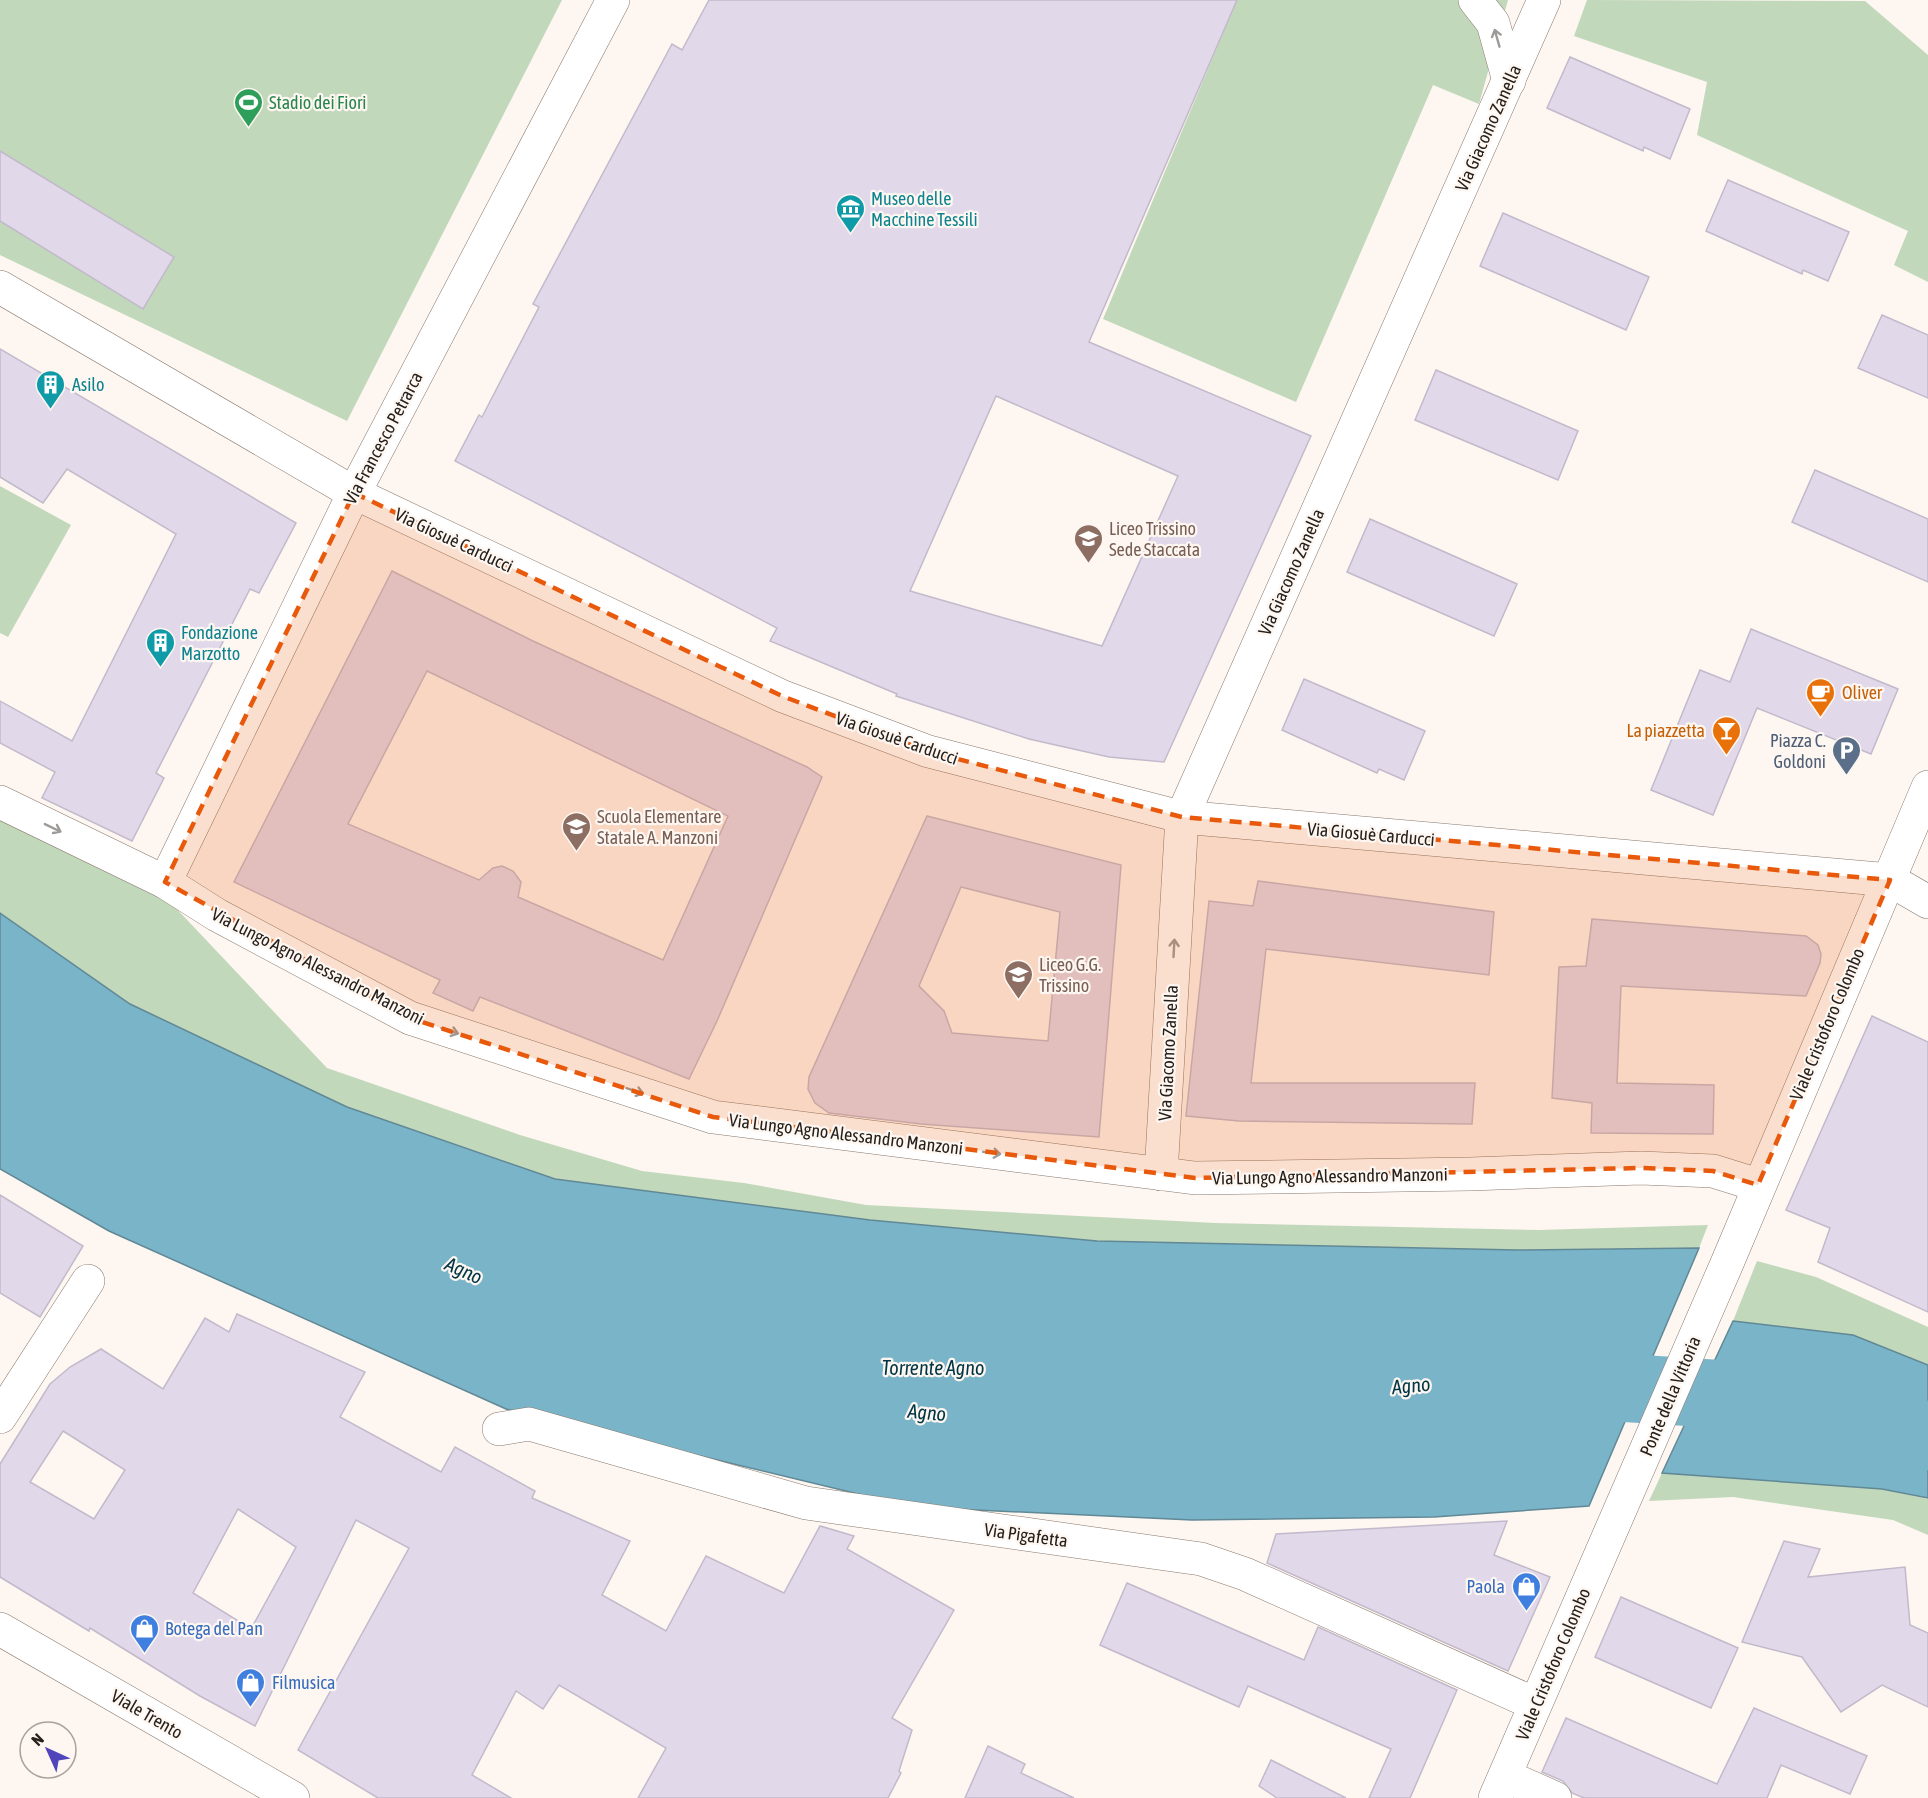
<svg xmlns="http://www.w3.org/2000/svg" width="1928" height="1798" font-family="'Asap Condensed',sans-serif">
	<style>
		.green { fill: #c2d8bb }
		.water { fill: #7ab4c9; stroke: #618895; stroke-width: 1.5 }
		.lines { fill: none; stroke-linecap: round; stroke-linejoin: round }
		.river { stroke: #7ab4c9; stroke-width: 68 }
		.building { fill: #e1d9ea; stroke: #c2baca; stroke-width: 1.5; fill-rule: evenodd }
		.pedestrian-casing { stroke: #89796e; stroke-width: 33 }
		.minor-casing { stroke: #89796e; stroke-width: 34 }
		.tertiary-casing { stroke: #89796e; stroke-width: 34 }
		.secondary-casing { stroke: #89796e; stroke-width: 34 }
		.pedestrian { stroke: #fff; stroke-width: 32 }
		.minor { stroke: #fff; stroke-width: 33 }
		.tertiary { stroke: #fff; stroke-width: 33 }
		.secondary { stroke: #fff; stroke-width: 33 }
		.oneway { stroke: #9d9b99 }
		.marked { fill: #e8590c; fill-opacity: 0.2; stroke: #e8590c; stroke-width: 4.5; stroke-dasharray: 12 8; stroke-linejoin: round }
		.labels { text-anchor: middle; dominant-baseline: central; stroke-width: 4.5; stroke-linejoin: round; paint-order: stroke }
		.leisure-label { font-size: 18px; fill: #27864d; stroke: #fdf6f1; text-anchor: start }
		.street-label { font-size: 18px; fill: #26201c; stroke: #fdf6f1 }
		.culture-label { font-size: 18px; fill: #0d838f; stroke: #fdf6f1; text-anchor: start }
		.education-label { font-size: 18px; fill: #785e54; stroke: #fdf6f1; text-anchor: start }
		.food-label { font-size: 18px; fill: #c56008; stroke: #fdf6f1; text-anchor: start }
		.service-label { font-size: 18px; fill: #4e5e75; stroke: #fdf6f1; text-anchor: end }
		.shop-label { font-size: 18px; fill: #366cbe; stroke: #fdf6f1; text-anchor: start }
		.water-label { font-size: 20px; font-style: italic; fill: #003645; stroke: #fdf6f1 }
	</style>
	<rect width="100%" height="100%" fill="#fdf6f1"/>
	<g class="green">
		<path d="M 0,0 L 562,0 L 347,421 L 0,255 Z"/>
		<path d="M 1237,0 L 1508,0 L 1479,104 L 1433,85 L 1296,402 L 1103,319 Z"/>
		<path d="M 1587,0 L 1865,1 L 1928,55 L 1928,282 L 1894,265 L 1908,231 L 1697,135 L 1707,82 L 1574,36 Z"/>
		<path d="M 0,486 L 71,525 L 8,637 L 0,633 Z"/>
		<path d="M 0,811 L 155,886 L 327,1068 L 520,1135 L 642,1171 L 744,1183 L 866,1205 L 1215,1223 L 1539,1230 L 1708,1225 L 1699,1248 L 1517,1250 L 1097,1241 L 870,1220 L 555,1179 L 347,1107 L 130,1004 L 0,913 Z"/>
		<path d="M 1757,1261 L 1816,1277 L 1928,1327 L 1928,1365 L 1853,1335 L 1733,1321 Z"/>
		<path d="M 1662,1473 L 1882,1489 L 1928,1499 L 1928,1535 L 1893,1520 L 1733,1497 L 1649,1501 Z"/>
	</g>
	<g class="water">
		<path d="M 0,913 L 130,1004 L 347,1107 L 555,1179 L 870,1220 L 1097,1241 L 1517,1250 L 1699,1248 L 1589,1506 L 1434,1517 L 1192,1520 L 912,1507 L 506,1409 L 109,1231 L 0,1169 Z"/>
		<path d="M 1733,1321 L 1853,1335 L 1928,1365 L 1928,1498 L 1882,1489 L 1662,1473 Z"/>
	</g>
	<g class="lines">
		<path class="river" d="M 1547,1383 L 1797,1399 L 1928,1436"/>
	</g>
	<g class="building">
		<path d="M 709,0 L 1237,0 L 1089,342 L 1311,436 L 1164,762 L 1109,757 L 1029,739 L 896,696 L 897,694 L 770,641 L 777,628 L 455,461 L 479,415 L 482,417 L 539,307 L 533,304 L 672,44 L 682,50 ZM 996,396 L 1178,476 L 1102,646 L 910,591 Z"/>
		<path d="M 1570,57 L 1690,109 L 1670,159 L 1644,147 L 1643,151 L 1547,108 Z"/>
		<path d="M 0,151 L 174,257 L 143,309 L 0,221 Z"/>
		<path d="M 1728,180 L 1849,232 L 1828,281 L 1803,270 L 1802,274 L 1706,231 Z"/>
		<path d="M 1503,213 L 1649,277 L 1626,330 L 1480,266 Z"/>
		<path d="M 1882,315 L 1928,335 L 1928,398 L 1858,368 Z"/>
		<path d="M 0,349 L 296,523 L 259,593 L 250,589 L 156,773 L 164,778 L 132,841 L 42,798 L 55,772 L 0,743 L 0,701 L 72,741 L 176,534 L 67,469 L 43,503 L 0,477 Z"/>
		<path d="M 1436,370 L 1578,431 L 1558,480 L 1415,420 Z"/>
		<path d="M 1815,470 L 1928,519 L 1928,582 L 1792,522 Z"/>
		<path d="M 1370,519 L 1517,584 L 1494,636 L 1347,572 Z"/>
		<path d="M 392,571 L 533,641 L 807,767 L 822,777 L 717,1021 L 689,1079 L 480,997 L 473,1011 L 433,993 L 440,980 L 234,882 ZM 427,671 L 728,816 L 663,960 L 518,897 L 521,882 L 513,871 L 502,866 L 493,868 L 479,880 L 348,824 Z"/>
		<path d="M 1751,629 L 1898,689 L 1871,754 L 1757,708 L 1713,815 L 1651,790 L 1700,670 L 1730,682 Z"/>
		<path d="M 1304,679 L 1425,731 L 1404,780 L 1379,769 L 1377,773 L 1282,730 Z"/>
		<path d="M 927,816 L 1121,865 L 1099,1137 L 921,1124 L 829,1113 L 815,1103 L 808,1089 L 809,1077 ZM 961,887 L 1060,912 L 1048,1041 L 952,1033 L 944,1011 L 919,986 Z"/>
		<path d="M 1258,881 L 1494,912 L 1489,975 L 1266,949 L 1251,1083 L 1475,1083 L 1472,1124 L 1239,1121 L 1186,1116 L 1209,901 L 1253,906 Z"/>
		<path d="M 1592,919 L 1806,936 L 1818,945 L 1821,954 L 1820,963 L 1806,996 L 1621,986 L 1617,1083 L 1714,1085 L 1713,1134 L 1591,1133 L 1592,1103 L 1552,1098 L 1559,967 L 1586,966 Z"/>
		<path d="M 1872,1016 L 1928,1042 L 1928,1312 L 1818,1262 L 1830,1228 L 1786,1210 Z"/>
		<path d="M 0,1195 L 83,1246 L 40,1317 L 0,1293 Z"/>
		<path d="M 237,1314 L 365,1372 L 340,1417 L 441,1472 L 455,1447 L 535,1491 L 532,1498 L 630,1541 L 602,1595 L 666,1631 L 706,1556 L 784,1593 L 820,1526 L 854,1536 L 847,1549 L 954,1610 L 892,1718 L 912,1730 L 899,1771 L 901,1773 L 888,1798 L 638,1798 L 666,1748 L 559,1685 L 543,1709 L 516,1691 L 472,1775 L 511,1798 L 378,1798 L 298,1750 L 409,1548 L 356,1520 L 255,1726 L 200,1696 L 90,1628 L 89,1631 L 0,1577 L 0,1464 L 50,1384 L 70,1367 L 101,1349 L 163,1389 L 205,1318 L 229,1332 ZM 63,1431 L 125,1470 L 94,1519 L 30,1482 ZM 238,1509 L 296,1547 L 251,1629 L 193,1593 Z"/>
		<path d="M 1507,1521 L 1494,1555 L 1550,1577 L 1508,1671 L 1267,1563 L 1276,1534 Z"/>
		<path d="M 1784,1541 L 1820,1549 L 1808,1577 L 1905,1567 L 1910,1625 L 1928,1633 L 1928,1707 L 1882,1685 L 1841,1712 L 1802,1657 L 1742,1642 Z"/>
		<path d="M 1127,1583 L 1304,1660 L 1318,1627 L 1457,1690 L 1410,1798 L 1369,1798 L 1391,1749 L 1248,1686 L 1239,1707 L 1100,1645 Z"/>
		<path d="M 1621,1597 L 1738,1648 L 1711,1708 L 1595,1657 Z"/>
		<path d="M 1754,1708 L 1867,1756 L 1850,1794 L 1781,1765 L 1767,1798 L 1584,1798 L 1572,1793 L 1563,1781 L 1542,1772 L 1566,1718 L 1717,1784 Z"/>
		<path d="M 988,1746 L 1025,1764 L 1021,1773 L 1074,1798 L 965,1798 Z"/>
		<path d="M 1271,1760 L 1346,1798 L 1277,1798 L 1259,1786 Z"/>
	</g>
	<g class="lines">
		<defs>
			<path id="pedestrian" d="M 354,493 L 782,696 L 927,751 L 1182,817"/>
			<g id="minor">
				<path d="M 1475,0 L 1493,23 L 1509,81"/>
				<path d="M 0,287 L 354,493"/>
				<path d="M 0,802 L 165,882 L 217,915 L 410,1018 L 713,1117 L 1195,1178 L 1470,1174 L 1641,1168 L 1713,1171 L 1758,1185"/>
				<path d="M 1182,817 L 1890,880 L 1928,902"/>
				<path d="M 165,882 L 354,493 L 613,0"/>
				<path d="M 1161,1174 L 1182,817 L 1544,0"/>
				<path d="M 0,1417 L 88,1281"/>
				<path d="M 499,1429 L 529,1424 L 806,1503 L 1201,1559 L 1245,1574 L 1535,1704"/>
			</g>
			<g id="tertiary">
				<path d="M 1505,1776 L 1555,1798"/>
				<path d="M 1495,1798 L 1728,1261 L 1928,787"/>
			</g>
			<path id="secondary" d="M 0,1629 L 293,1798"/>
		</defs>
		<use href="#pedestrian" class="pedestrian-casing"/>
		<use href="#minor" class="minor-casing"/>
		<use href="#tertiary" class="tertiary-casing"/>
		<use href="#secondary" class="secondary-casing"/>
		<use href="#pedestrian" class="pedestrian"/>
		<use href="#minor" class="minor"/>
		<use href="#tertiary" class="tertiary"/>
		<use href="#secondary" class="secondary"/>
	</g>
	<defs><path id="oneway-shaft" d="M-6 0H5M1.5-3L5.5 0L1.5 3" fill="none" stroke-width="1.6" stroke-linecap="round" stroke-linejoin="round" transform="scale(1.5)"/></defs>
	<g class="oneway">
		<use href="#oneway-shaft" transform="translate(1497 38) rotate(-106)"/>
		<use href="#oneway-shaft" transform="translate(53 828) rotate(26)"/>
		<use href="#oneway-shaft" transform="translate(1174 948) rotate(-87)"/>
		<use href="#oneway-shaft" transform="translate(450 1031) rotate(18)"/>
		<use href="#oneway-shaft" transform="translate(635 1091) rotate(18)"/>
		<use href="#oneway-shaft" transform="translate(992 1153) rotate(7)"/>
	</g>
	<path class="marked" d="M 354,493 L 782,696 L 927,751 L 1182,817 L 1890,880 L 1758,1185 L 1713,1171 L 1641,1168 L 1195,1178 L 713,1117 L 410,1018 L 165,882 Z"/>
	<defs>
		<symbol id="stadium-pin" viewBox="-11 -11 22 30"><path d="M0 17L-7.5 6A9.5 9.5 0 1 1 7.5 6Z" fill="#2e9e5b" stroke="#fdf6f1"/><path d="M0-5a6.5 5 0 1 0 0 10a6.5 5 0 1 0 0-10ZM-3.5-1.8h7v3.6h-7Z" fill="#fff"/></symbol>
		<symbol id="museum-pin" viewBox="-11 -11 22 30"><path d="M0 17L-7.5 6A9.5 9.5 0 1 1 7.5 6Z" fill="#0f9aa8" stroke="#fdf6f1"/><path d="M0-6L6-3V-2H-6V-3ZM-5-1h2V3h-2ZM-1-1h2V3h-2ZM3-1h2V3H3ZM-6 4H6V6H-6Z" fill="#fff"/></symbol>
		<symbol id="building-pin" viewBox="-11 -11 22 30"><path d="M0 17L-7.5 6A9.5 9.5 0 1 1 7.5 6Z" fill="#0f9aa8" stroke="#fdf6f1"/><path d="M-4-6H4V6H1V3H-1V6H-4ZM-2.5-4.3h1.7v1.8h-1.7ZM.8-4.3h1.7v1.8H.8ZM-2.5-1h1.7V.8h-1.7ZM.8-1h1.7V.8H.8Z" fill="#fff"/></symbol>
		<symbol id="school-pin" viewBox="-11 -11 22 30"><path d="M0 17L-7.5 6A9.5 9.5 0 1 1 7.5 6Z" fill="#8d6e63" stroke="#fdf6f1"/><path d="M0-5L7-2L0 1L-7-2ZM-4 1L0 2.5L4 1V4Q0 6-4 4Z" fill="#fff"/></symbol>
		<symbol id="cafe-pin" viewBox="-11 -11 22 30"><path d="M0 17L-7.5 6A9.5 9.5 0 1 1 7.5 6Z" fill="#e8710a" stroke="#fdf6f1"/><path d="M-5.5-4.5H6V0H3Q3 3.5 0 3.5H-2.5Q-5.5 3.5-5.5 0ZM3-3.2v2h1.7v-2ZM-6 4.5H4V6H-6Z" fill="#fff"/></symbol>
		<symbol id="bar-pin" viewBox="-11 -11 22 30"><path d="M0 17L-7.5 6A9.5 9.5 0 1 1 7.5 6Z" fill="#e8710a" stroke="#fdf6f1"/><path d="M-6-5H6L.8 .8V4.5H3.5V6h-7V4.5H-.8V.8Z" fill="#fff"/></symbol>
		<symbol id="parking-pin" viewBox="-11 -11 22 30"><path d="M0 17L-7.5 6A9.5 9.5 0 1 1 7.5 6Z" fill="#5c6f8a" stroke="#fdf6f1"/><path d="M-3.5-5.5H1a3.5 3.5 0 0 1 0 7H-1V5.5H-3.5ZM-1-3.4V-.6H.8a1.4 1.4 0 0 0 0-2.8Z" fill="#fff"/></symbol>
		<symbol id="shop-pin" viewBox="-11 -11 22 30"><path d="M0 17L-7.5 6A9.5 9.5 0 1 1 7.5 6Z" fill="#3f7fe0" stroke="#fdf6f1"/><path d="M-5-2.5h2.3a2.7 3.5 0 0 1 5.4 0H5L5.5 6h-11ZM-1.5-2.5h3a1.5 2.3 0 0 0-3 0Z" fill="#fff"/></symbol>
	</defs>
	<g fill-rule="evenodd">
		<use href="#stadium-pin" x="232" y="86" width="33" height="45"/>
		<use href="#museum-pin" x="834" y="192" width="33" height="45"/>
		<use href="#building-pin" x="34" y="368" width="33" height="45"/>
		<use href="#school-pin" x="1072" y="522" width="33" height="45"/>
		<use href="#building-pin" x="144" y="626" width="33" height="45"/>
		<use href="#cafe-pin" x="1804" y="676" width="33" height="45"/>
		<use href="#bar-pin" x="1710" y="714" width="33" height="45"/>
		<use href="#parking-pin" x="1830" y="734" width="33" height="45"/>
		<use href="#school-pin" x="560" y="810" width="33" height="45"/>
		<use href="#school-pin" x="1002" y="958" width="33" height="45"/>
		<use href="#shop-pin" x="1510" y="1570" width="33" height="45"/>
		<use href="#shop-pin" x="128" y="1612" width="33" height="45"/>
		<use href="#shop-pin" x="234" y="1666" width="33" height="45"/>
	</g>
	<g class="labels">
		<g class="leisure-label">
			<text x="269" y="102">Stadio dei Fiori</text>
		</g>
		<g class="street-label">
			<text transform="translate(1488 128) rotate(-66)">Via Giacomo Zanella</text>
			<text transform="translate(383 438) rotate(-62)">Via Francesco Petrarca</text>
			<text transform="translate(454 540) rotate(25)">Via Giosuè Carducci</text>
			<text transform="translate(1291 572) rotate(-66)">Via Giacomo Zanella</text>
			<text transform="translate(897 738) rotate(19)">Via Giosuè Carducci</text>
			<text transform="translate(1371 834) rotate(5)">Via Giosuè Carducci</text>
			<text transform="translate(318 966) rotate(27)">Via Lungo Agno Alessandro Manzoni</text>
			<text transform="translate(1827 1024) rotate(-67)">Viale Cristoforo Colombo</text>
			<text transform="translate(1168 1053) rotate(-87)">Via Giacomo Zanella</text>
			<text transform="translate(846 1134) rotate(7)">Via Lungo Agno Alessandro Manzoni</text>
			<text transform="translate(1330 1176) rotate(-1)">Via Lungo Agno Alessandro Manzoni</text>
			<text transform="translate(1670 1396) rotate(-67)">Ponte della Vittoria</text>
			<text transform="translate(1026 1535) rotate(8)">Via Pigafetta</text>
			<text transform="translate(1553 1664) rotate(-67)">Viale Cristoforo Colombo</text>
			<text transform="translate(147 1714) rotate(30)">Viale Trento</text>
		</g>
		<g class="culture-label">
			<text x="871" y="198">Museo delle<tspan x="871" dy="21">Macchine Tessili</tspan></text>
			<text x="72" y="384">Asilo</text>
			<text x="181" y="632">Fondazione<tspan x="181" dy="21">Marzotto</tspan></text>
		</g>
		<g class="education-label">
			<text x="1109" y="528">Liceo Trissino<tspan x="1109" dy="21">Sede Staccata</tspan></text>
			<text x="597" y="816">Scuola Elementare<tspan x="597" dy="21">Statale A. Manzoni</tspan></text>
			<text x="1039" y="964">Liceo G.G.<tspan x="1039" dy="21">Trissino</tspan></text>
		</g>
		<g class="food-label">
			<text x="1842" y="692">Oliver</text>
			<text x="1705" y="730" text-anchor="end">La piazzetta</text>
		</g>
		<g class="service-label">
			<text x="1826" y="740">Piazza C.<tspan x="1826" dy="21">Goldoni</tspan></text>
		</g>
		<g class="shop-label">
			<text x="1505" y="1586" text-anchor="end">Paola</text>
			<text x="165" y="1628">Botega del Pan</text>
			<text x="272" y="1682">Filmusica</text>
		</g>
		<g class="water-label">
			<text transform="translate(464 1270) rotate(24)">Agno</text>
			<text x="933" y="1367">Torrente Agno</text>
			<text transform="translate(1411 1385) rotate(-5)">Agno</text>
			<text transform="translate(927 1412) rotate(5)">Agno</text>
		</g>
	</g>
	<g transform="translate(48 1750) rotate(315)"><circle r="28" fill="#fdf6f1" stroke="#a7a09c" stroke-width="1.5"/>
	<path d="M0-4.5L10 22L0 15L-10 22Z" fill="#5145bc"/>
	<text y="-9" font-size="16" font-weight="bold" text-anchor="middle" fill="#26201c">N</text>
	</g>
</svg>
